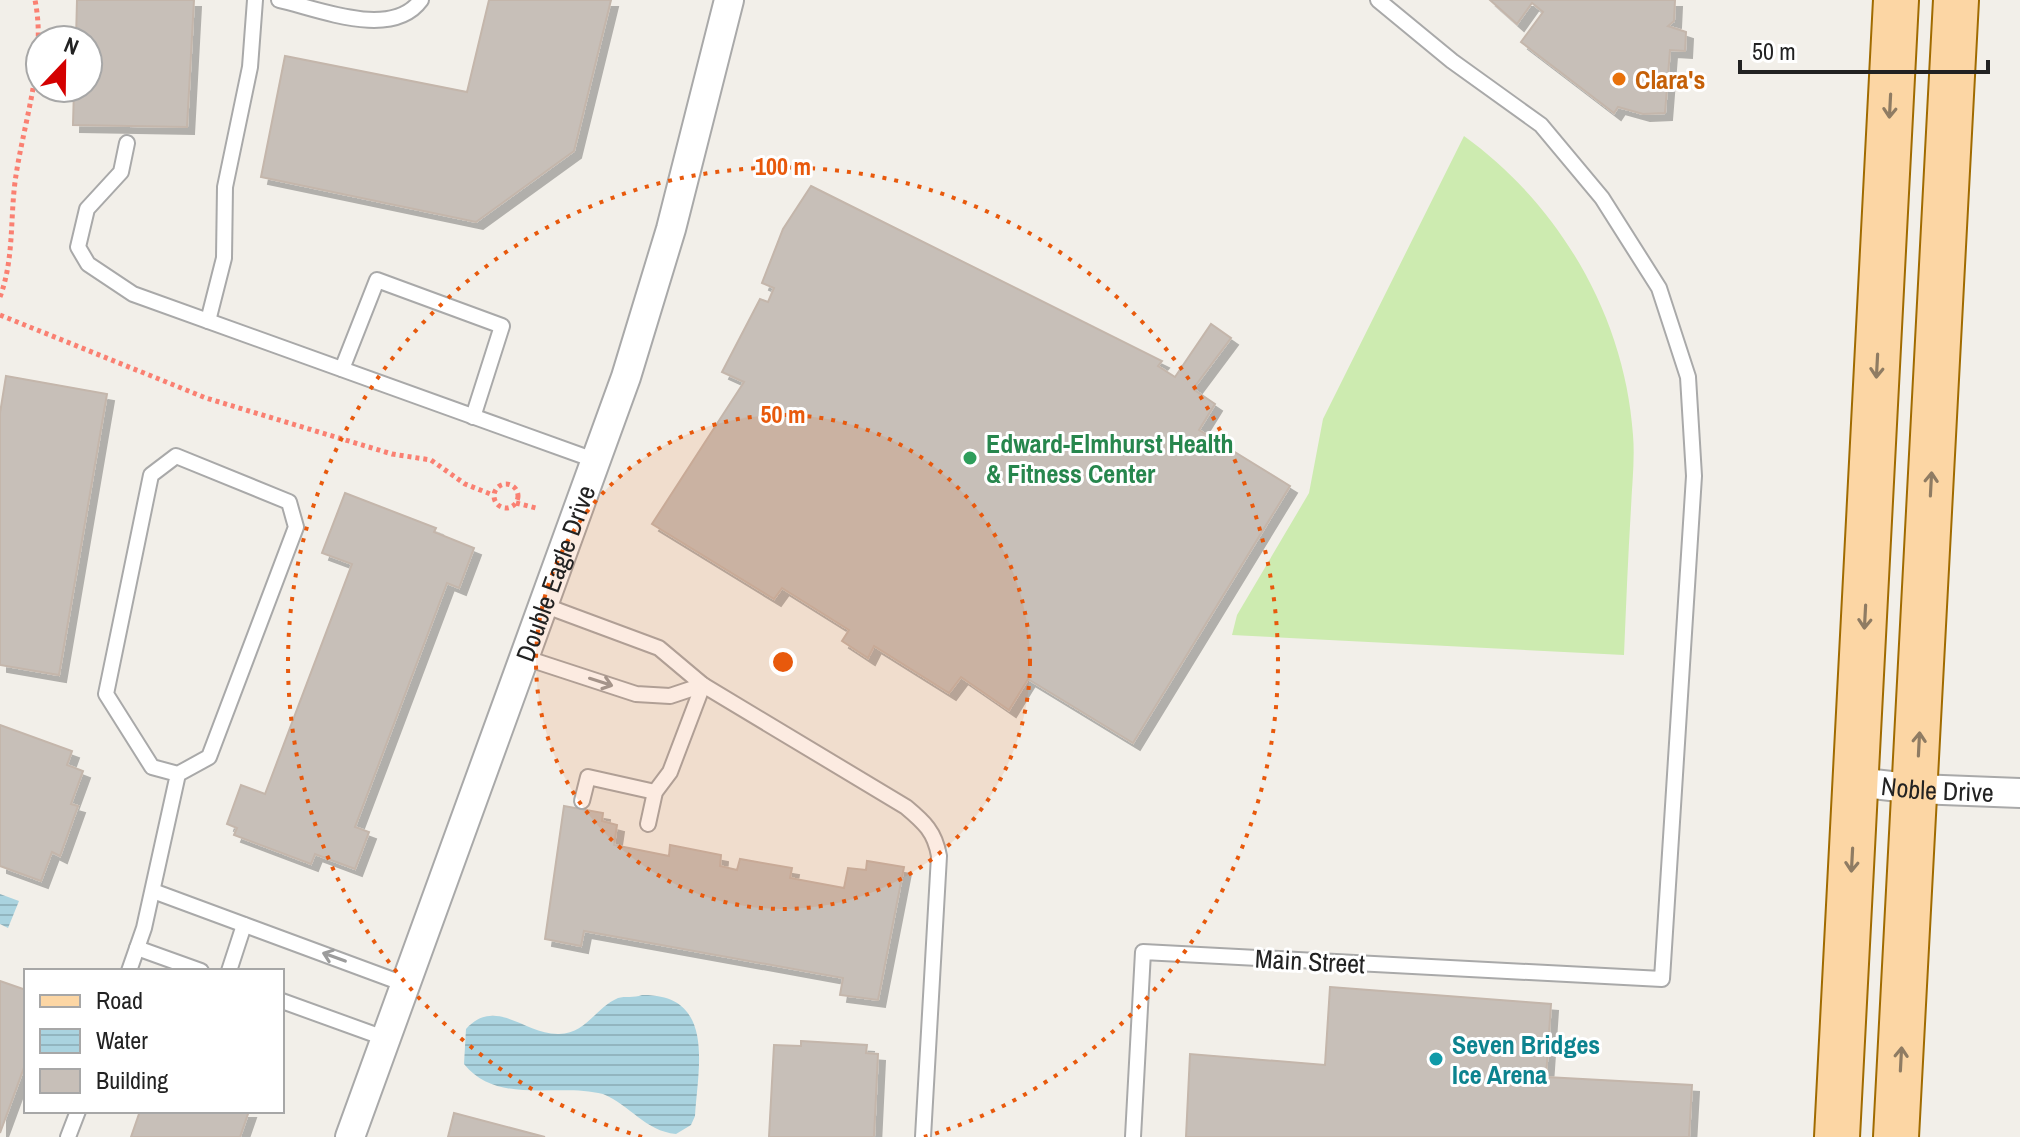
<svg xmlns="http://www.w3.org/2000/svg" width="2020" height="1137" font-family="'Archivo Narrow',sans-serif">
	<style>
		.grass { fill: #cdebb0 }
		.water { fill: url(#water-rules) }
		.building { fill: #c7bfb8; stroke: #c4b6ab; stroke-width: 2; filter: url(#shadow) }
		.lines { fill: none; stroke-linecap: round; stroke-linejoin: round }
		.lane-casing { stroke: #a9a9a9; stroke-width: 18 }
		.street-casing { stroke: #a9a9a9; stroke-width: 32 }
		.primary-casing { stroke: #a06b00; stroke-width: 48 }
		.path { stroke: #fa8072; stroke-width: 5; stroke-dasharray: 4 4; stroke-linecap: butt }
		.lane { stroke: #fff; stroke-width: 14 }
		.street { stroke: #fff; stroke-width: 28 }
		.primary { stroke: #fcd6a4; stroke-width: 44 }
		.oneway { stroke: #8f7c63 }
		.oneway2 { stroke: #9c9c9c }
		.ring { fill: none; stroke: #e8590c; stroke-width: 4; stroke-dasharray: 4 8 }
		.food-dot { fill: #e8710a; stroke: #fff; stroke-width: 3 }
		.leisure-dot { fill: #2e9e5b; stroke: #fff; stroke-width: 3 }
		.culture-dot { fill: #0f9aa8; stroke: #fff; stroke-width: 3 }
		.labels { text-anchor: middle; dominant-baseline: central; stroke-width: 6; stroke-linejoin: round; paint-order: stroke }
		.food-label { font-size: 26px; font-weight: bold; fill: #c56008; stroke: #fff; text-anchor: start }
		.leisure-label { font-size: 26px; font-weight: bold; fill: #27864d; stroke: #fff; text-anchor: start }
		.street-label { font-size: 26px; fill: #222; stroke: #fff }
		.culture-label { font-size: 26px; font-weight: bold; fill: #0d838f; stroke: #fff; text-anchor: start }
		.centre { fill: #e8590c; stroke: #fff; stroke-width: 4 }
		.ring-label { font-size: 24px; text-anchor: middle; font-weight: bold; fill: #e8590c; stroke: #fff; stroke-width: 6; stroke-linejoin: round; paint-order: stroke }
	</style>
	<defs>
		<pattern id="water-rules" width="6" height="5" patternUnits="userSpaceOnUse" patternTransform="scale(2)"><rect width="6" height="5" fill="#aad3df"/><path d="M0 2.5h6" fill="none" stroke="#92b5bf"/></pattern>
		<filter id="shadow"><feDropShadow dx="7" dy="7" stdDeviation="0" flood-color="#0004"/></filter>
	</defs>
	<rect width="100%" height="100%" fill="#f2efe9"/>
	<path class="grass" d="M 1464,136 C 1560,205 1625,317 1633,435 C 1635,459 1632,484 1631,508 C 1628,557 1626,606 1624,655 L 1232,635 L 1237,615 L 1309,493 L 1323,419 Z"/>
	<g class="water">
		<path d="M 0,894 L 19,901 L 8,928 L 0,924 Z"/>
		<path d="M 642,995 C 716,994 698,1067 695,1116 L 691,1125 L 676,1134 C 645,1131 630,1105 603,1094 C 557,1082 498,1106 464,1064 L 466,1029 C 496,996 525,1035 559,1034 C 587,1033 595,1008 618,998 C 625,996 634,998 642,995 Z"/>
	</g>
	<g class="building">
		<path d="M 77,0 L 194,0 L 187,127 L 73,125 L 74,88 L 88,88 L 88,40 L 76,40 Z"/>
		<path d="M 489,0 L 611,0 L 574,151 L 476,222 L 261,177 L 285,56 L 467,92 Z"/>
		<path d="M 1490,0 L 1675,0 L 1674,21 L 1668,26 L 1686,32 L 1685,51 L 1670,50 L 1665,113 L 1643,114 L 1618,107 L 1614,113 L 1521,42 L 1543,12 L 1532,3 L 1517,24 Z"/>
		<path d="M 811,186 L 1162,361 L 1158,366 L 1175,377 L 1211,324 L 1231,338 L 1193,389 L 1215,404 L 1199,430 L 1290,486 L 1133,743 L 1028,679 L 1009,710 L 961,677 L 949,693 L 874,646 L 868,658 L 842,641 L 849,630 L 782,588 L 774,599 L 652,524 L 744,382 L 722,372 L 760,299 L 768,302 L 774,288 L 762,283 L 783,229 Z"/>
		<path d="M 6,376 L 107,394 L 59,675 L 0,665 L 0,413 Z"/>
		<path d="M 345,493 L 436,528 L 434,532 L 474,548 L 459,588 L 447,583 L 355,827 L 369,832 L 355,869 L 315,854 L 311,864 L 234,835 L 237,828 L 227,824 L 241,785 L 265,794 L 352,564 L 322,553 Z"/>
		<path d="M 0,725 L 72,751 L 67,765 L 83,771 L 71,804 L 78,806 L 60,856 L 52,852 L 41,881 L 0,866 Z"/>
		<path d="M 564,806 L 603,813 L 602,821 L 617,825 L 614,845 L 669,856 L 670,845 L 721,855 L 720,866 L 737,870 L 740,859 L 792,868 L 790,878 L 844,888 L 848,868 L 866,870 L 867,861 L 904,867 L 878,1000 L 840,995 L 843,978 L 584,931 L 581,946 L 545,939 Z"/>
		<path d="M 0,981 L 26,990 L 26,1062 L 0,1133 Z"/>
		<path d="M 1330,987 L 1551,1004 L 1546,1077 L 1692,1085 L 1689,1137 L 1186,1137 L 1190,1054 L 1325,1065 Z"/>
		<path d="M 801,1041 L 867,1045 L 866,1053 L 878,1054 L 874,1137 L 769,1137 L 774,1045 L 801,1046 Z"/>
		<path d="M 140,1111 L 249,1111 L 240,1137 L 131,1137 Z"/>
		<path d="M 454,1113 L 545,1137 L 448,1137 Z"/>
	</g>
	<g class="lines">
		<defs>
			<g id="lane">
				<path d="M 279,0 C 319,9 392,40 421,0"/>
				<path d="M 127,143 L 121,172 L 87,209 L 78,247 L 88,264 L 133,294 L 597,461"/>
				<path d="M 208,321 L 224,258 L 225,187 L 250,67 L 255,0"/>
				<path d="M 342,369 L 377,280 L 502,326 L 473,417"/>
				<path d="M 546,606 L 659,648 L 703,685 L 906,807 C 924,822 935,832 939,856 L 923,1137"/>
				<path d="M 526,658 L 636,694 L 670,696 L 703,685"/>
				<path d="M 582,801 L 588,777 L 655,792"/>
				<path d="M 648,824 L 655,792 L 670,772 L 703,685"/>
				<path d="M 153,891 L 407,985"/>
				<path d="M 137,948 L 201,971"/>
				<path d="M 129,971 L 144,928 L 178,774 L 209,757 L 296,527 L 289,502 L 176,456 L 151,475 L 106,694 L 152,767 L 178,774"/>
				<path d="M 229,971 L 244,925"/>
				<path d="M 282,1001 L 387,1039"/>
				<path d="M 68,1137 L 78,1111"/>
				<path d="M 1133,1137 L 1143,952 L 1662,979 L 1694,476 L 1688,377 L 1659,288 L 1602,198 L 1541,125 L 1452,61 L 1378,0"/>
			</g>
			<g id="street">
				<path id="s1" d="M 1856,782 L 1917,789 L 2020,793"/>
				<path id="s2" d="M 350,1137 L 626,377 L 671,229 L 729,0"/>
			</g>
			<g id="primary">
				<path d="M 1837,1137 L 1896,0"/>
				<path d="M 1896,1137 L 1956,0"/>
			</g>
		</defs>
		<use href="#lane" class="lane-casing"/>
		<use href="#street" class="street-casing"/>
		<use href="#primary" class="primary-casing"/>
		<g class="path">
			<path d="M 0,297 C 14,259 10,222 15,182 C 23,123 47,60 35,0"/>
			<path d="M 0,315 L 206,398 L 392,454 L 431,460 L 465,484 L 493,495"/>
			<circle cx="506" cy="496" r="12"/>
			<path d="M 516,503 L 536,508"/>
		</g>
		<use href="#lane" class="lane"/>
		<use href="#street" class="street"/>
		<use href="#primary" class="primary"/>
	</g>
	<defs><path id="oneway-shaft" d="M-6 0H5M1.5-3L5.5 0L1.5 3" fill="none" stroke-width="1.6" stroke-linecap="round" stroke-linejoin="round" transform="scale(2)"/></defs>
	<g class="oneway">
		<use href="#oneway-shaft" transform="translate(1890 106) rotate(93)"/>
		<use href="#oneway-shaft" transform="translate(1877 366) rotate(93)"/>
		<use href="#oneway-shaft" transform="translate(1931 484) rotate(-87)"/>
		<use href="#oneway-shaft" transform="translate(1865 617) rotate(93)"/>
		<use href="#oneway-shaft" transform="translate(1919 744) rotate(-87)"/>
		<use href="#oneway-shaft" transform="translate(1852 860) rotate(93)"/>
		<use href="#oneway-shaft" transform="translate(1901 1059) rotate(-87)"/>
	</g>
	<g class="oneway2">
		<use href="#oneway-shaft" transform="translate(601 682) rotate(18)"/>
		<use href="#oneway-shaft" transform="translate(334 957) rotate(-160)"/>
	</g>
	<circle cx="783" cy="662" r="247" fill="#e8590c" fill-opacity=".12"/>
	<g class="ring">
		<circle cx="783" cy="662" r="247"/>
		<path d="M642 1137A495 495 0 1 1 924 1137"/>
	</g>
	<circle class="food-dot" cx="1619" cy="79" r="8"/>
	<circle class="leisure-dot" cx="970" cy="458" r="8"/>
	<circle class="culture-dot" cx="1436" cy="1059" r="8"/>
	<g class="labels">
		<g class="food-label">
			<text x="1635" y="79">Clara's</text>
		</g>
		<g class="leisure-label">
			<text x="986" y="443">Edward-Elmhurst Health<tspan x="986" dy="30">&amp; Fitness Center</tspan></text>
		</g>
		<g class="street-label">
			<text stroke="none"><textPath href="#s2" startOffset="600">Double Eagle Drive</textPath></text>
			<text stroke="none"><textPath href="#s1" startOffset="82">Noble Drive</textPath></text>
			<text transform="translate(1310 961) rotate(3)">Main Street</text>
		</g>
		<g class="culture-label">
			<text x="1452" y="1044">Seven Bridges<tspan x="1452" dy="30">Ice Arena</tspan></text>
		</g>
	</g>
	<circle cx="783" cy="662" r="12" class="centre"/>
	<g class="ring-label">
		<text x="783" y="175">100 m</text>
		<text x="783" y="423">50 m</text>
	</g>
	<rect x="24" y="969" width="260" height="144" fill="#ffffff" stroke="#a7a7a7" stroke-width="2"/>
	<rect x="40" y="995" width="40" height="12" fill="#fcd6a4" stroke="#a7a7a7" stroke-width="2"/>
	<text x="96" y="1009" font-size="24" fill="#222222">Road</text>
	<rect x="40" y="1029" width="40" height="24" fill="url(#water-rules)" stroke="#a7a7a7" stroke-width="2"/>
	<text x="96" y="1049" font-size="24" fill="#222222">Water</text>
	<rect x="40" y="1069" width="40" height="24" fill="#c7bfb8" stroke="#a7a7a7" stroke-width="2"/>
	<text x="96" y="1089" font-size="24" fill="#222222">Building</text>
	<g transform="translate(64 64) rotate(22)"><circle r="38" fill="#ffffff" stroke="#a7a7a7" stroke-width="2"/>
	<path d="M0-6L14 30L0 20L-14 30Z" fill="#d40000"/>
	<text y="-12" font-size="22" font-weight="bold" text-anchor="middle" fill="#222222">N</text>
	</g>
	<path d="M1740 60v12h248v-12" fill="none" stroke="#222222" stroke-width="4"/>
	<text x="1752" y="60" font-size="24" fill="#222222" stroke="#ffffff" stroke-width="6" paint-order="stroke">50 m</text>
</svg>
